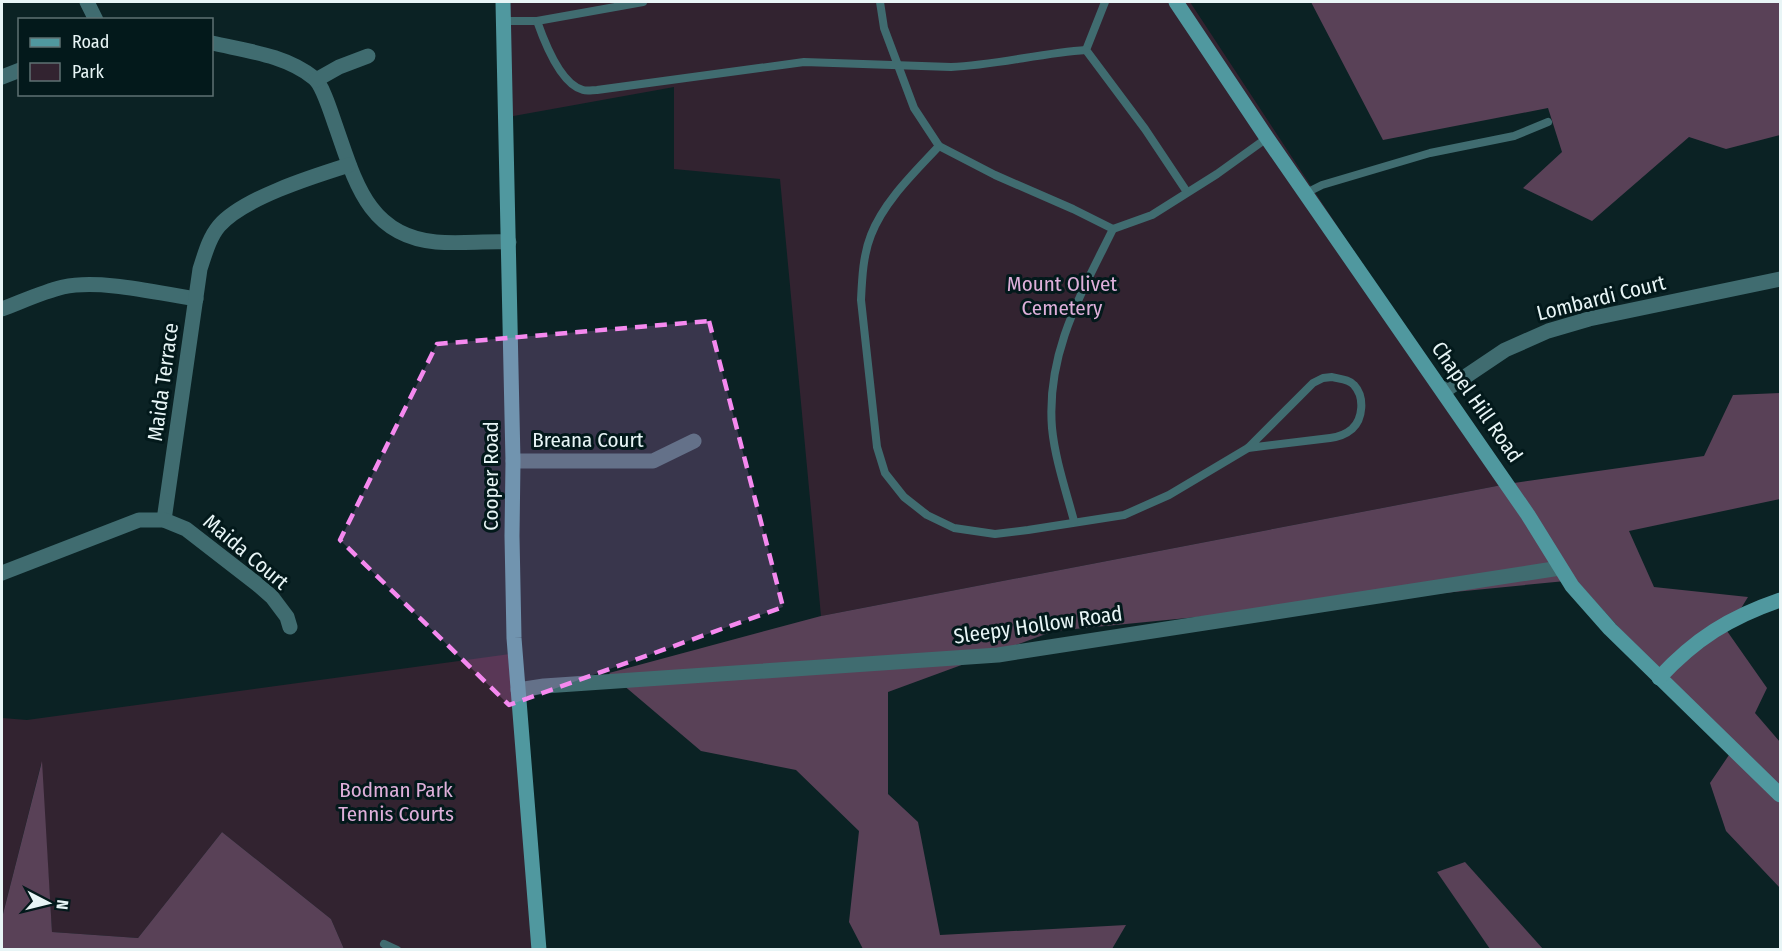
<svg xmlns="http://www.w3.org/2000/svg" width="1782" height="951" font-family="'Fira Sans Condensed',sans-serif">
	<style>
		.green { fill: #322330 }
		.forest { fill: #594157 }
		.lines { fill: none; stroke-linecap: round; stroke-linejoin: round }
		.lane { stroke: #406c70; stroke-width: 8 }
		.street { stroke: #406c70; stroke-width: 15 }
		.secondary { stroke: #50989f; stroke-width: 15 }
		.marked { fill: #f589ef; fill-opacity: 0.2; stroke: #f589ef; stroke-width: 4.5; stroke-dasharray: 12 8; stroke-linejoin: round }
		.labels { text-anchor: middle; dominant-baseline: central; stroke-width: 6; stroke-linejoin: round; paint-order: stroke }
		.park-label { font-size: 21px; fill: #deafda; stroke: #03191b }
		.street-label { font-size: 21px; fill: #e8f5f6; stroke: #03191b }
	</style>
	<rect width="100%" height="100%" fill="#0b2224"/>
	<g class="green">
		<path d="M 505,2 L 1190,2 L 1507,484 L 821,616 L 780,179 L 674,169 L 674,87 L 508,117 Z"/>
		<path d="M 517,653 L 537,949 L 344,949 L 331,919 L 222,832 L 138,938 L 52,932 L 41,764 L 2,918 L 2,718 L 27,720 Z"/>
	</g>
	<g class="forest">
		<path d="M 1311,2 L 1780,2 L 1780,135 L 1726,149 L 1689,137 L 1592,221 L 1523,188 L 1562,152 L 1548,108 L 1383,140 Z"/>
		<path d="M 1780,393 L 1780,499 L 1629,531 L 1654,587 L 1748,597 L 1727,631 L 1767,688 L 1755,713 L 1780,742 L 1780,888 L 1726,831 L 1710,783 L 1731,752 L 1576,580 L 1054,631 L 888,692 L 888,794 L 918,822 L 940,935 L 1126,925 L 1112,949 L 863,949 L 849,922 L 859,831 L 796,770 L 701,751 L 609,673 L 821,616 L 1507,484 L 1704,456 L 1733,395 Z"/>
		<path d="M 42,761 L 52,932 L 138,938 L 222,832 L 331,919 L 344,949 L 2,949 L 2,918 Z"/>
		<path d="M 1465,862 L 1543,949 L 1490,949 L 1437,872 Z"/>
	</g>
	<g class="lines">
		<g class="lane">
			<path d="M 880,2 L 884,28 L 914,108 L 939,146 L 995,175 L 1073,209 L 1113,229"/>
			<path d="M 1105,2 L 1086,50 L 1145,129 L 1187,192"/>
			<path d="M 503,21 L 537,21 L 643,2"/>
			<path d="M 537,21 C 544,41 560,84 583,90 C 587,91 593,90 597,90 L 804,62 L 951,67 C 997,65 1041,53 1086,50"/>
			<path d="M 939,146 C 915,172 884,201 871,235 C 863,255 862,279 861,300 L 877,447 L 885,473 L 904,497 L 927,515 L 954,528 L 995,534 L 1028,530 L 1124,515 L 1169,495 L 1248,448"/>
			<path d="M 1306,193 L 1322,185 L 1430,153 L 1514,136 L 1548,122"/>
			<path d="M 1332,377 C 1339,379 1349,379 1354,385 C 1365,397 1363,419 1352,429 C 1345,435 1338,437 1330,438 L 1248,448 L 1313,383 L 1323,378 Z"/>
			<path d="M 1074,521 C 1066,491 1055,459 1052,428 C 1046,353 1081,294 1113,229 L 1152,215 L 1217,174 L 1267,138"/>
			<path d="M 384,944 L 397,950"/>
		</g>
		<g class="street">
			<path d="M 87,2 L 96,20"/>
			<path d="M 212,43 C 247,51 285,55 314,78 C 323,85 332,116 336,127 C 355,181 368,236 436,242 C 460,244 484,241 509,242"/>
			<path d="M 2,77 L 20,70"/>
			<path d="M 316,80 L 339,67 L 368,56"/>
			<path d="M 2,309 C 21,302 42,292 63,287 C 101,279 157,293 196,299"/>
			<path d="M 1444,391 L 1505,350 L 1548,331 L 1589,319 L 1780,279"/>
			<path d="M 513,461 L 653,461 L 694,441"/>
			<path d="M 164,520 L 200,269 C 205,254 209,238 219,226 C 243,198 314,176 349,165"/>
			<path d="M 2,573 L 139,520 L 164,520 L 186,529 L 257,584 L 272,597 L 287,617 L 290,627"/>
			<path d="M 518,690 L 544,686 L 998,655 L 1560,568"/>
		</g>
		<g class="secondary">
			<path d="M 503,2 L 513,461 L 512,536 L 514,638 L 539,950"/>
			<path d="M 1176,2 L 1267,138 L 1528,515 L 1572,586 L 1610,629 L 1780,795"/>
			<path d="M 1659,678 C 1695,639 1730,617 1780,600"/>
		</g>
	</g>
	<path class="marked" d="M 709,321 L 783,607 L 509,705 L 340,540 L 437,344 Z"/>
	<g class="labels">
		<g class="park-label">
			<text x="1062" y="284">Mount Olivet<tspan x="1062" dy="24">Cemetery</tspan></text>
			<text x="396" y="790">Bodman Park<tspan x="396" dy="24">Tennis Courts</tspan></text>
		</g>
		<g class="street-label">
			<text transform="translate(1601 298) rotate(-14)">Lombardi Court</text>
			<text transform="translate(163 382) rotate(-82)">Maida Terrace</text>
			<text transform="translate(1477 402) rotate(55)">Chapel Hill Road</text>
			<text x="588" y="440">Breana Court</text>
			<text transform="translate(491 476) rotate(-90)">Cooper Road</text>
			<text transform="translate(246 552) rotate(40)">Maida Court</text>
			<text transform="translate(1038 625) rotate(-8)">Sleepy Hollow Road</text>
		</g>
	</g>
	<rect width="1782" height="951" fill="none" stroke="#e8f5f6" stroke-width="6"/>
	<rect x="18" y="18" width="195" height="78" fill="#03191b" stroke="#5f7173" stroke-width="1.5"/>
	<rect x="30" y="38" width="30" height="9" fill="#50989f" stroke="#5f7173" stroke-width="1.5"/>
	<text x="72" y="48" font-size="18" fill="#e8f5f6">Road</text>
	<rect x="30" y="63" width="30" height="18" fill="#322330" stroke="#5f7173" stroke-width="1.5"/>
	<text x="72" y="78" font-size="18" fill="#e8f5f6">Park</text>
	<g transform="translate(48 903) rotate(97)" stroke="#03191b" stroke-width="4.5" paint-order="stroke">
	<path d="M0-4.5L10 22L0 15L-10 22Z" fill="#e8f5f6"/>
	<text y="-9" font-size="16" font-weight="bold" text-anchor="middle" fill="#e8f5f6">N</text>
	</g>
</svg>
